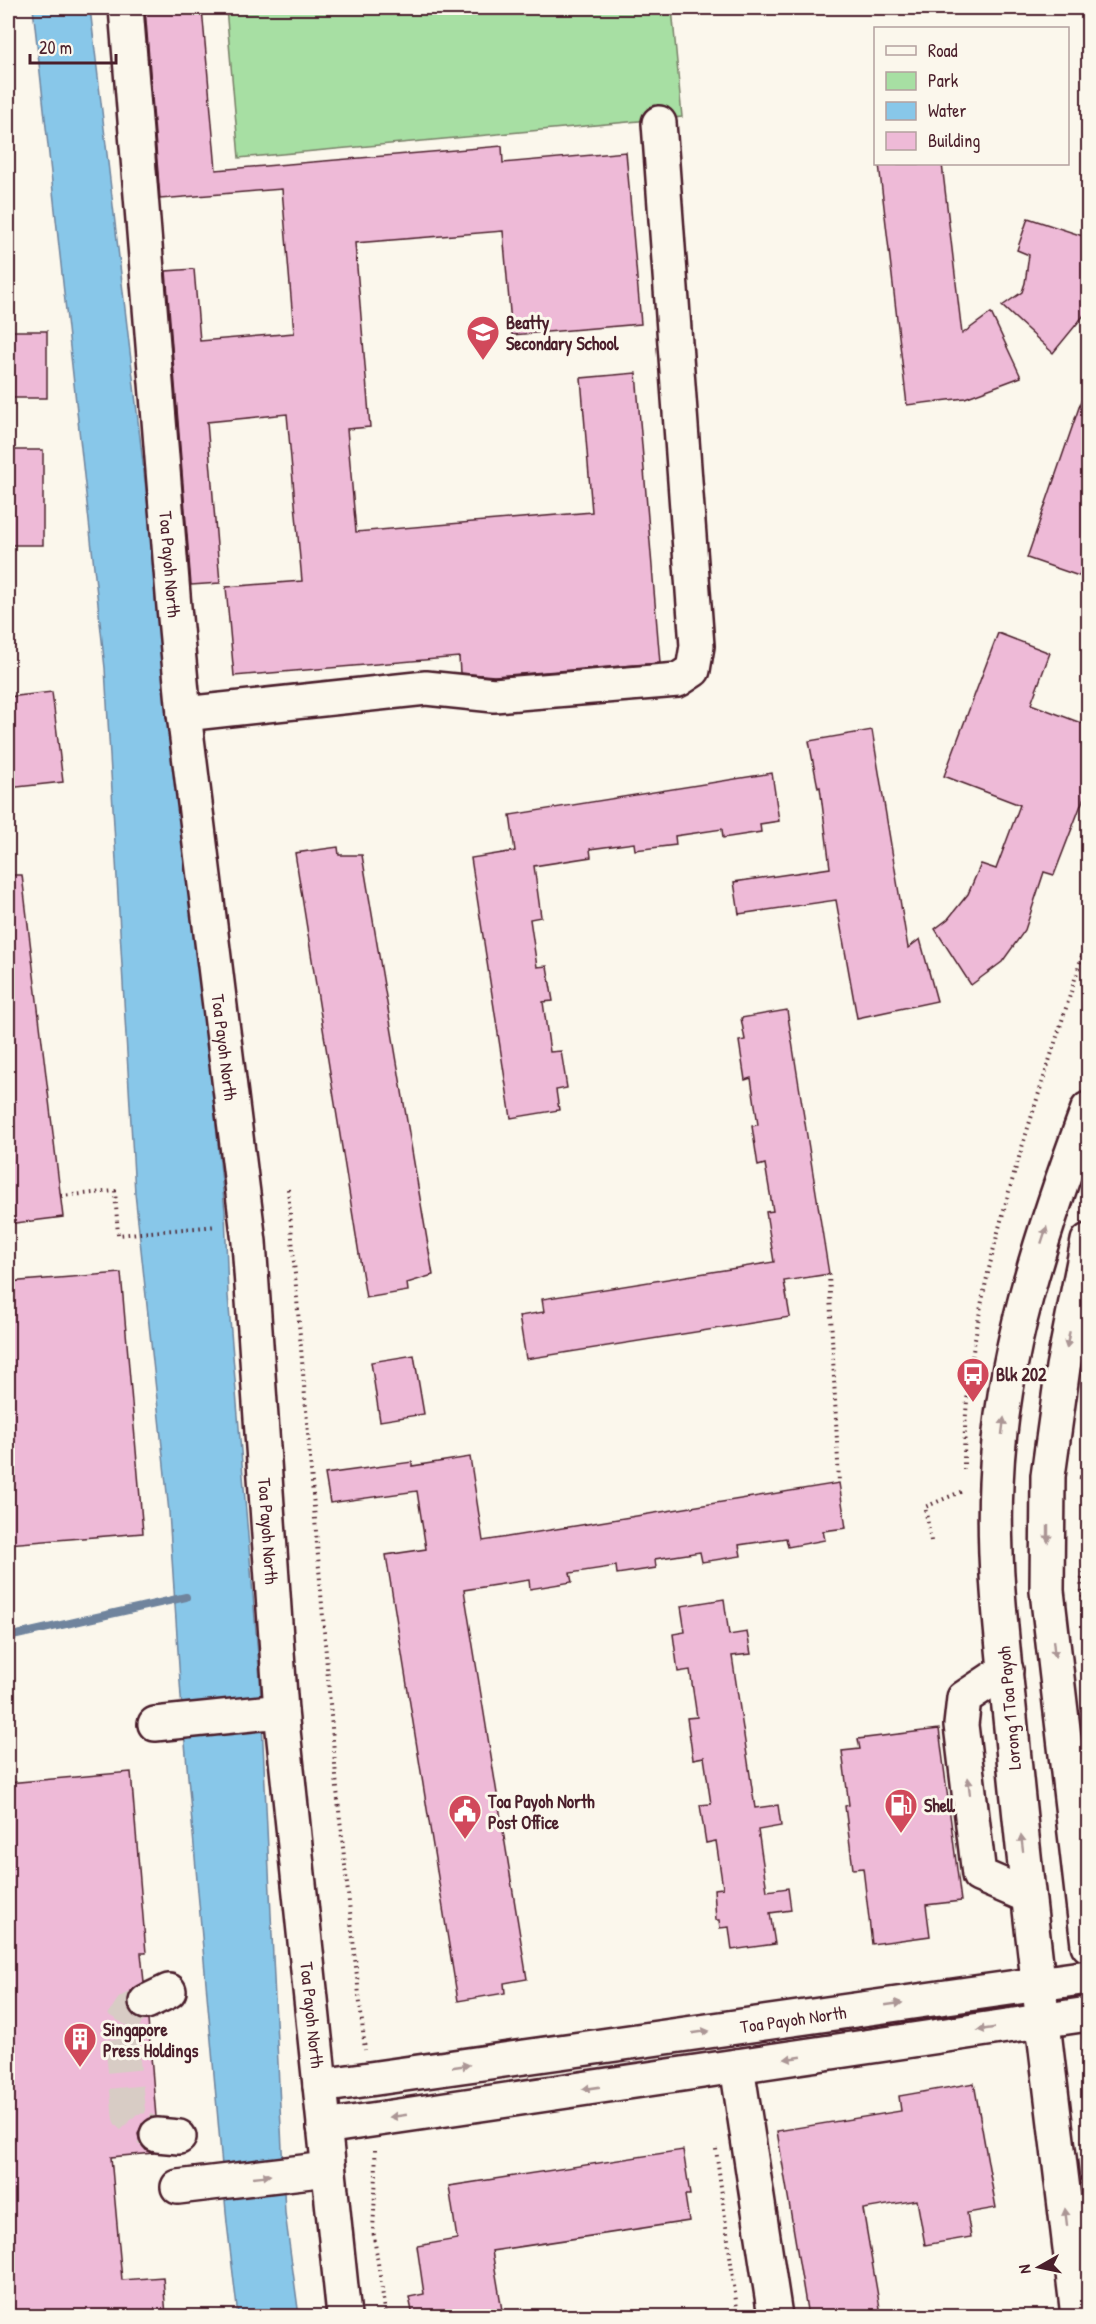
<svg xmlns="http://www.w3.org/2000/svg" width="1096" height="2324" font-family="'Patrick Hand',sans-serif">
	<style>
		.green { fill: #a7dfa3; stroke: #787f67; stroke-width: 1.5 }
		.water { fill: #88c7e9; stroke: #6f849d; stroke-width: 1.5 }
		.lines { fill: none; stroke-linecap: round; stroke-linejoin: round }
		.stream { stroke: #6f849d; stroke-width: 8 }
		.building { fill: #eebad7; stroke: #4a1f2b; stroke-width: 1.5 }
		.minor-tunnel { stroke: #d8ccc5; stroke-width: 33; stroke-dasharray: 33 16; stroke-linecap: butt }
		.minor-casing { stroke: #4a1f2b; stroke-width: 38 }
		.major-casing { stroke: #4a1f2b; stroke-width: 38 }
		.path { stroke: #4a1f2b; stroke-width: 4; stroke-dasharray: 1.5 4.5; stroke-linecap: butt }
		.minor { stroke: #fbf7ec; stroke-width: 33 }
		.major { stroke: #fbf7ec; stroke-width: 33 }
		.oneway { fill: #ab9695 }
		.labels { text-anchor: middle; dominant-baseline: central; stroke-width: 6; stroke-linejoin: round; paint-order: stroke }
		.poi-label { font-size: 18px; font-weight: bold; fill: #4a1f2b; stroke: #fbf7ec; text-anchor: start }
		.street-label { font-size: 18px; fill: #4a1f2b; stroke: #fbf7ec }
	</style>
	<rect width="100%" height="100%" fill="#fbf7ec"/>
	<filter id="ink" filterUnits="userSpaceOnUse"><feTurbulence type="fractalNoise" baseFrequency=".0167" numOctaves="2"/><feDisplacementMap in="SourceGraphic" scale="12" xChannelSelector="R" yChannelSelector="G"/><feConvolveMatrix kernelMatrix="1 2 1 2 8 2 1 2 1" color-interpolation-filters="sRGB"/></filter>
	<g filter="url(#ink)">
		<path class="green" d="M 226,8 L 672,8 L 682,117 L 239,158 Z"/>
		<path class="water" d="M 33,8 L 90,8 L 181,790 L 225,1211 L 228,1296 L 260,1679 L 285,2213 L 299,2316 L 238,2316 L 227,2223 L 181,1697 L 169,1512 L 135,1193 L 105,668 Z"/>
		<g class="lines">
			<path class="stream" d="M 8,1637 L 186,1597"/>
		</g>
		<g class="building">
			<path d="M 145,8 L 202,8 L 216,170 L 502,146 L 503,163 L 626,152 L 641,324 L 512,335 L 503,231 L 355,243 L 370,427 L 347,429 L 356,532 L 592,512 L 581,378 L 636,373 L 660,663 L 494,676 L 460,673 L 459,657 L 234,676 L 226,587 L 302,581 L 287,414 L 207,422 L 220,583 L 191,585 L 166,271 L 194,269 L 200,341 L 294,333 L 282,189 L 160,199 Z"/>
			<path d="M 879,164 L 942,164 L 962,334 L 991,313 L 1021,377 L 965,398 L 907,405 Z"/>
			<path d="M 1028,218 L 1089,238 L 1089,309 L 1053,353 L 1002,306 L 1022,292 L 1025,283 L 1029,255 L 1017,250 Z"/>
			<rect x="8" y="331" width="39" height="67"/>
			<path d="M 1085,390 L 1089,391 L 1089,548 L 1079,576 L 1027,558 Z"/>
			<rect x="8" y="450" width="35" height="95"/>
			<path d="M 998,633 L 1050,653 L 1031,704 L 1089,726 L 1089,784 L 1054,875 L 1044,872 L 1025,930 L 1002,962 L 971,985 L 935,929 L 948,919 L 968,894 L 981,864 L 996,869 L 1020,805 L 944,776 Z"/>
			<path d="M 52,692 L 63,782 L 8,788 L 8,697 Z"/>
			<path d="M 872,730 L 908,948 L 920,939 L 937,1001 L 857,1018 L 836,900 L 739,914 L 734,882 L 830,868 L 820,787 L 818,788 L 809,741 Z"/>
			<path d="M 772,773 L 779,821 L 760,824 L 761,832 L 723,838 L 722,829 L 675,836 L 676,845 L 635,850 L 634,843 L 590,849 L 591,857 L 534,866 L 541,917 L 530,919 L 537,967 L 547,966 L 553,1001 L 543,1002 L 550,1052 L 561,1051 L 567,1088 L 556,1090 L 559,1110 L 511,1118 L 471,858 L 515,851 L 510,815 Z"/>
			<path d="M 338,847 L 339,855 L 362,855 L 433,1275 L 407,1283 L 408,1291 L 366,1298 L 295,853 Z"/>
			<path d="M 8,875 L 22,875 L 63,1217 L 8,1224 Z"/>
			<path d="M 787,1010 L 829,1274 L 784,1281 L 790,1317 L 526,1359 L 519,1316 L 544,1312 L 542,1299 L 774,1262 L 766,1212 L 773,1211 L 765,1164 L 758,1166 L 752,1126 L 758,1125 L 751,1078 L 745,1080 L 739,1041 L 745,1040 L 741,1018 Z"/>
			<path d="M 121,1273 L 143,1533 L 8,1544 L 8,1282 Z"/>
			<path d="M 414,1355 L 424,1414 L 380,1421 L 371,1362 Z"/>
			<path d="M 470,1457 L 483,1541 L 839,1483 L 846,1528 L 823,1531 L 825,1540 L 788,1547 L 786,1538 L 739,1545 L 741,1556 L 702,1562 L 700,1552 L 655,1559 L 656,1568 L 617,1574 L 616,1566 L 570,1573 L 572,1582 L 530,1589 L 529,1580 L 464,1590 L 527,1979 L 504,1983 L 505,1993 L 458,2001 L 386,1555 L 426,1549 L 417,1491 L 330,1503 L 325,1474 L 412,1462 L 412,1466 Z"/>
			<path d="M 724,1599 L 729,1635 L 747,1632 L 751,1654 L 732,1656 L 755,1808 L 778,1805 L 781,1826 L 758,1830 L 767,1891 L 788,1888 L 791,1910 L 770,1913 L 775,1944 L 732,1950 L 729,1927 L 720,1928 L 719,1920 L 716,1920 L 714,1889 L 723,1888 L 716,1841 L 706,1843 L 700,1805 L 711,1804 L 704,1757 L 693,1759 L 687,1718 L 697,1717 L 690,1670 L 678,1672 L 673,1634 L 685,1632 L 681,1606 Z"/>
			<path d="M 939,1729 L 961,1901 L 926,1905 L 930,1936 L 872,1944 L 863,1868 L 853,1869 L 845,1806 L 849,1805 L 842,1751 L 860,1749 L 858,1739 Z"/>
			<path d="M 131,1772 L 146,1953 L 141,1953 L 144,1982 L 131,1991 L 127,2001 L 129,2011 L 135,2017 L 148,2020 L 156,2117 L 142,2124 L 138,2134 L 140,2143 L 146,2150 L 154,2153 L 111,2157 L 122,2280 L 163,2277 L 166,2316 L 8,2316 L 8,1783 Z"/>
			<path d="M 974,2083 L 996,2208 L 967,2213 L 971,2237 L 925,2245 L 917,2200 L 863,2209 L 881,2314 L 808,2316 L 777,2131 L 901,2111 L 899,2096 Z"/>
			<path d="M 683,2150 L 690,2195 L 685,2195 L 689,2221 L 492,2251 L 503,2316 L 413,2316 L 409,2297 L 424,2294 L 417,2246 L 457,2239 L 449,2186 Z"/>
		</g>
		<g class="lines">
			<path class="minor-tunnel" d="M 146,2002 L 130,2010 L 120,2027 L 129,2115 L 142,2128 L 157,2135"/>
			<defs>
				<g id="minor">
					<path id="s1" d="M 126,8 L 174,607 L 184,714 L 249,1242 L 281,1711 L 344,2316"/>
					<path d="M 184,714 L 426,688 L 494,695 L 678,680 L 693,670 L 697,646 L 659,123"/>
					<path d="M 1006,1670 L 964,1698 L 961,1725 L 979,1875 L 1028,1896"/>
					<path d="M 155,1724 L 281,1711"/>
					<path d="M 146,2002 L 169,1991"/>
					<path d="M 737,2066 L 775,2316"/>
					<path id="s2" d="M 320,2086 L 1088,1977"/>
					<path d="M 324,2127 L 1088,2014"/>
					<path d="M 157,2135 L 179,2137"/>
					<path d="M 178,2187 L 328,2169"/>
				</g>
				<g id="major">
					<path d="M 1088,1241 L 1063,1367 L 1048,1476 L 1047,1591 L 1088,1945"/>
					<path d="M 1078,2316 C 1056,2127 1031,1938 1013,1748 C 1005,1661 992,1572 996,1484 C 1001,1355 1043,1229 1088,1109"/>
				</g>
			</defs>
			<use href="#minor" class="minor-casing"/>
			<use href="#major" class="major-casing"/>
			<g class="path">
				<path d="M 288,1189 L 338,1801 L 365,2050"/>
				<path d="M 61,1196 L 115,1191 L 118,1235 L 217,1226"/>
				<path d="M 829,1274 L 839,1483"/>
				<path d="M 964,1470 C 963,1286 1038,1110 1088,935"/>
				<path d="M 1079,1477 L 1088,1478"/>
				<path d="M 931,1541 L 925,1507 L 965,1490"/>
				<path d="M 1088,1555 L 1081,1583 L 1088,1639"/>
				<path d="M 716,2149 L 738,2316"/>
				<path d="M 375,2150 L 376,2175 L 373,2230 L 386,2316"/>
			</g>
			<use href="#minor" class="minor"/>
			<use href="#major" class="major"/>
		</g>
		<defs><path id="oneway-solid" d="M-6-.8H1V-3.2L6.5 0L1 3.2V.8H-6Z" transform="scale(1.5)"/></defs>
		<g class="oneway">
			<use href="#oneway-solid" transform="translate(1044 1235) rotate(-72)"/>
			<use href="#oneway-solid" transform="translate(1068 1340) rotate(101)"/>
			<use href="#oneway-solid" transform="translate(1003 1426) rotate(-83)"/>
			<use href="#oneway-solid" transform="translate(1048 1534) rotate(90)"/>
			<use href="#oneway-solid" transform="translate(1054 1649) rotate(84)"/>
			<use href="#oneway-solid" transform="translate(969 1786) rotate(-96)"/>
			<use href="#oneway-solid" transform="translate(1022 1843) rotate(-97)"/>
			<use href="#oneway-solid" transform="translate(894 2004) rotate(-8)"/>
			<use href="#oneway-solid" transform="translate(986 2029) rotate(172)"/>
			<use href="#oneway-solid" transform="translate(701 2032) rotate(-8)"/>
			<use href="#oneway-solid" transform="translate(793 2058) rotate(172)"/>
			<use href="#oneway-solid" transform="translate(461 2066) rotate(-8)"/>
			<use href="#oneway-solid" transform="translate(591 2088) rotate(172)"/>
			<use href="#oneway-solid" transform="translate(398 2116) rotate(172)"/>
			<use href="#oneway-solid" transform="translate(262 2176) rotate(-6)"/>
			<use href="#oneway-solid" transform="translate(1066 2217) rotate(-97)"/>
		</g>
	</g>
	<defs>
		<symbol id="school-pin" viewBox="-11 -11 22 30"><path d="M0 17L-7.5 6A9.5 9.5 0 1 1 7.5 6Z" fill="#d1495b" stroke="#fbf7ec"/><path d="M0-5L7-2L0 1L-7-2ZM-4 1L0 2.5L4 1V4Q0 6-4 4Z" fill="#fff"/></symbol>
		<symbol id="bus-pin" viewBox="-11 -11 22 30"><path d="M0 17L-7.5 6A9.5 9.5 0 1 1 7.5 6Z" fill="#d1495b" stroke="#fbf7ec"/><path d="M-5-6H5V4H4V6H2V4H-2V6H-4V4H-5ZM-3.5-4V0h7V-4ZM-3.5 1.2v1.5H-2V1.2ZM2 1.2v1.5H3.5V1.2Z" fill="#fff"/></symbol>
		<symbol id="fuel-pin" viewBox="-11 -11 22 30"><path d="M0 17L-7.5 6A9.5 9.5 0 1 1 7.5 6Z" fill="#d1495b" stroke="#fbf7ec"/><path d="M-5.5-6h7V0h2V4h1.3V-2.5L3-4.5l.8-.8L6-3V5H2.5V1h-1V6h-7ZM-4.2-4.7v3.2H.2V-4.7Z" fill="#fff"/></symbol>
		<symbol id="civic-pin" viewBox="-11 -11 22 30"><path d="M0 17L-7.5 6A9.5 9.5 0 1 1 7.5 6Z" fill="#d1495b" stroke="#fbf7ec"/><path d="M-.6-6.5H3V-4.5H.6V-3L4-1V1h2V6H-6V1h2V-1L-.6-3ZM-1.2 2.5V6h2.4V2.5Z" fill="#fff"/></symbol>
		<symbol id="building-pin" viewBox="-11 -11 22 30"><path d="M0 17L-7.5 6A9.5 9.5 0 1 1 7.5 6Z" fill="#d1495b" stroke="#fbf7ec"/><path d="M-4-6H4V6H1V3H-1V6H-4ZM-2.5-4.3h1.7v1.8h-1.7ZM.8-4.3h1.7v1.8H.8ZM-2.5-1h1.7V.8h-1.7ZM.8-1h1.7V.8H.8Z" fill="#fff"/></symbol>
	</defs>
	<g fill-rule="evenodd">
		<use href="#school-pin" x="464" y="313" width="38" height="52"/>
		<use href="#bus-pin" x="954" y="1355" width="38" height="52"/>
		<use href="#fuel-pin" x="882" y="1786" width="38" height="52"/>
		<use href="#civic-pin" x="446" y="1792" width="38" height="52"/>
		<use href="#building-pin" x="61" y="2020" width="38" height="52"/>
	</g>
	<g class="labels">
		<g class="poi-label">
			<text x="506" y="322">Beatty<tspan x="506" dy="21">Secondary School</tspan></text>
			<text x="996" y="1374">Blk 202</text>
			<text x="488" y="1801">Toa Payoh North<tspan x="488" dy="21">Post Office</tspan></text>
			<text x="924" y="1805">Shell</text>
			<text x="103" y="2029">Singapore<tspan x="103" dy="21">Press Holdings</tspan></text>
		</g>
		<g class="street-label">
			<text stroke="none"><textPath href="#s1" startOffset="558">Toa Payoh North</textPath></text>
			<text stroke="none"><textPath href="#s1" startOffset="1044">Toa Payoh North</textPath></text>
			<text stroke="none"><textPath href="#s1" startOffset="1530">Toa Payoh North</textPath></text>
			<text transform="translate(1009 1708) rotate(-95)">Lorong 1 Toa Payoh</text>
			<text stroke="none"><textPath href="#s1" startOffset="2016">Toa Payoh North</textPath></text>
			<text stroke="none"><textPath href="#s2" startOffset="478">Toa Payoh North</textPath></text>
		</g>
	</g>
	<rect width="1096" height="2324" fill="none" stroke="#fbf7ec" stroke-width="30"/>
	<rect x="15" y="15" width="1066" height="2294" fill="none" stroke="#4a1f2b" stroke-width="2" filter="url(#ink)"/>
	<rect x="874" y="27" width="195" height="138" fill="#fbf7ec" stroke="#b4a19f" stroke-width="1.5"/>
	<rect x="886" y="46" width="30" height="9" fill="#fbf7ec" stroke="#b4a19f" stroke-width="1.5"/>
	<text x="928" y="57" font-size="18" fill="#4a1f2b">Road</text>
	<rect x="886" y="72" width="30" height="18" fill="#a7dfa3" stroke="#b4a19f" stroke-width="1.5"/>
	<text x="928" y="87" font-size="18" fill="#4a1f2b">Park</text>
	<rect x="886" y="102" width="30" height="18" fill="#88c7e9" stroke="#b4a19f" stroke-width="1.5"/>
	<text x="928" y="117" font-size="18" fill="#4a1f2b">Water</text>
	<rect x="886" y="132" width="30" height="18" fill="#eebad7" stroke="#b4a19f" stroke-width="1.5"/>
	<text x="928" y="147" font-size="18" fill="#4a1f2b">Building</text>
	<g transform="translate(1039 2267) rotate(261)" stroke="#fbf7ec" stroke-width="4.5" paint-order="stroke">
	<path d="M0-4.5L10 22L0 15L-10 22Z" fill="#4a1f2b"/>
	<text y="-9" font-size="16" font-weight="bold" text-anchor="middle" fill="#4a1f2b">N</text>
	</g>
	<path d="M30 54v9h86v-9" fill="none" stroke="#4a1f2b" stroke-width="3"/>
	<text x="39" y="54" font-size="18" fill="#4a1f2b" stroke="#fbf7ec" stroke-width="4.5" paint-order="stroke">20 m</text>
</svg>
